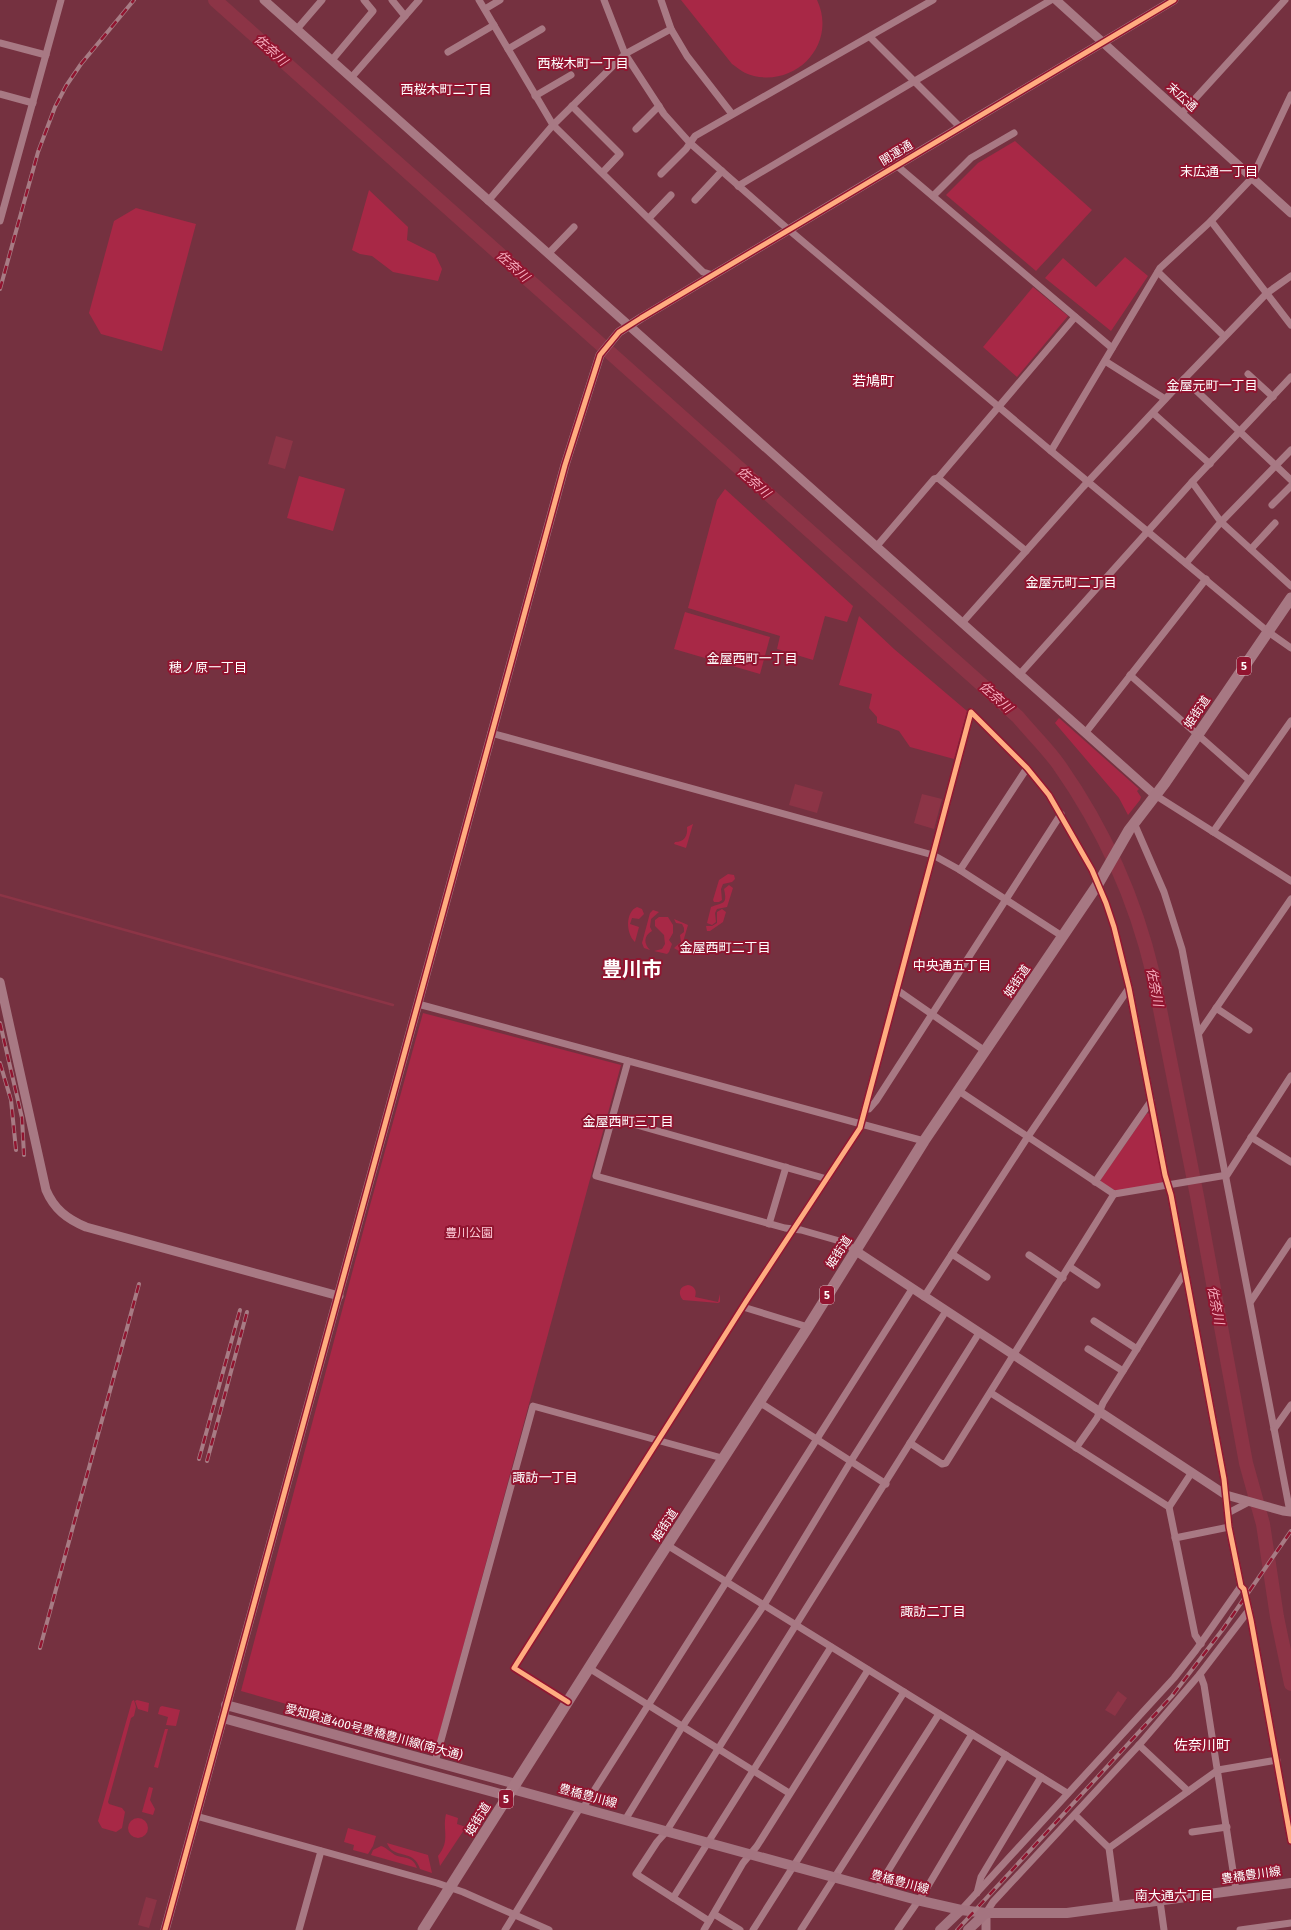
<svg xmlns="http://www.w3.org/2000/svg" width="1291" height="1930" font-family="'Fira Sans','Noto Sans JP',sans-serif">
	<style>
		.green { fill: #a82846 }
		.water { fill: #8c3446 }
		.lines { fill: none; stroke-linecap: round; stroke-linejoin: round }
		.stream { stroke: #8c3446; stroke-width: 2.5 }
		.river { stroke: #8c3446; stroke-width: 14 }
		.minor { stroke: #a87984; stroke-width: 7 }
		.tertiary { stroke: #a87984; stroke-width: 9 }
		.secondary { stroke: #a47480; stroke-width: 10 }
		.primary { stroke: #a77883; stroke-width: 11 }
		.rail-casing { stroke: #a77b84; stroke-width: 4 }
		.rail { stroke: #911530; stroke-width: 2.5; stroke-dasharray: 8; stroke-linecap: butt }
		.cycleway-casing { stroke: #911530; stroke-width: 8 }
		.cycleway { stroke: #ffac80; stroke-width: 5 }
		.labels { text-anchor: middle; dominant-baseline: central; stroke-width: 4; stroke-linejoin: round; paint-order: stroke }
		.shield { fill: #911530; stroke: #deb9c1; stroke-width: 1 }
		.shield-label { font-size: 11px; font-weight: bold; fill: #fff }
		.street-label { font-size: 12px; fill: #fff; stroke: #911530 }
		.park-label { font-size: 12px; fill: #fcc9d5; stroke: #911530 }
		.water-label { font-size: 13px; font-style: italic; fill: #f8aebf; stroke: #911530 }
		.neighbourhood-label { font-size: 13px; fill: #fff; stroke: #911530 }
		.quarter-label { font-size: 14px; fill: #fff; stroke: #911530 }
		.town-label { font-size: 20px; font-weight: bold; fill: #fff; stroke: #911530 }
	</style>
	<rect width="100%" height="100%" fill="#753140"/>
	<g class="green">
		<path d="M 681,0 L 817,0 C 837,42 799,86 754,76 C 745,74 739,69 732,64 Z"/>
		<path d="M 1015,141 L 1092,210 L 1036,271 L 946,195 L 978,163 Z"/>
		<path d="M 369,190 L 408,227 L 407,240 L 435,254 L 442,269 L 438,281 L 393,272 L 372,256 L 360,254 L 352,250 Z"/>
		<path d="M 136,208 L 196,224 L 162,351 L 101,334 L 89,313 L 114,221 Z"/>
		<path d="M 1125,257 L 1148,276 L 1111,331 L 1045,278 L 1063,258 L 1096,287 Z"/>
		<path d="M 1033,287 L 1068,316 L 1017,377 L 983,347 Z"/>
		<path d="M 299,476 L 345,489 L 333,531 L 287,518 Z"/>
		<path d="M 725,489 L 853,606 L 847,622 L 825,616 L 813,660 L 777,649 L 780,636 L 688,608 L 717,500 Z"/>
		<path d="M 685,612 L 770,637 L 760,674 L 674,649 Z"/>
		<path d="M 859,616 L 894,649 L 967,711 L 954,759 L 910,747 L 899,731 L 877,723 L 877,717 L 869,708 L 872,694 L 839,685 Z"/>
		<path d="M 1059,718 L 1139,789 L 1137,791 L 1141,797 L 1140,800 L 1128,815 L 1119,798 L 1055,723 Z"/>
		<path d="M 693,824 L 686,848 L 674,844 L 675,842 C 684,842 688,836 687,827 Z"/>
		<path d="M 728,874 L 734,875 L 735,879 L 732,882 L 723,884 L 721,889 L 722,900 L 719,902 L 714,902 L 713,900 L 719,880 Z"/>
		<path d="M 729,885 L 733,888 L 727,907 L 717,909 L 715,913 L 716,922 L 712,925 L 707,923 L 711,907 C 722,902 728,906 724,889 Z"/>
		<path d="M 637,907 L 642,909 L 644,914 L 639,919 L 632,918 L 630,924 L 639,927 L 635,942 C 626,934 625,912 637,907 Z"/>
		<path d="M 722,909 L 726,912 L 723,922 L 710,931 L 707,931 L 706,926 L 712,926 L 717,923 L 717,912 Z"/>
		<path d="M 653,910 L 659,912 L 651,919 L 650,927 L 652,931 C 643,936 644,944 650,950 L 644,948 L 642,943 L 650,913 Z"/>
		<path d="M 659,917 L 668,917 L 673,925 L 673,933 L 669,940 L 672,944 L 669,952 L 667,954 L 654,951 L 662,949 L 665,944 L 664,935 L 655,926 L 655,920 Z"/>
		<path d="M 674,919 L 688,925 L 681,949 L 679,951 L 674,948 L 681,942 L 680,935 L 684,932 L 684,928 L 682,924 L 676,923 Z"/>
		<path d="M 423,1013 L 621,1065 L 436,1747 L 241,1691 L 369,1209 Z"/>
		<path d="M 1147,1113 L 1150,1114 L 1163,1179 L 1162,1183 L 1116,1191 L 1101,1182 L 1101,1179 Z"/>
		<path d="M 688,1285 C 695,1286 697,1291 695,1297 L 718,1302 L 720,1294 L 720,1302 L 718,1303 L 683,1300 C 677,1293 680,1286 688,1285 Z"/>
		<path d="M 134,1700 L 136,1707 L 134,1716 L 131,1718 L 108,1802 L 109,1804 L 122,1808 L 125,1812 L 122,1828 L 116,1832 L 102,1828 L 98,1821 L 132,1701 Z"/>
		<path d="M 137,1700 L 149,1703 L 148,1712 L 138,1709 L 135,1701 Z"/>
		<path d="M 162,1706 L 180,1710 L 176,1726 L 166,1725 L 168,1717 L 158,1714 L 160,1707 Z"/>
		<path d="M 165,1729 L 168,1729 L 158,1768 L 154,1767 Z"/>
		<path d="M 149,1787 L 153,1788 L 150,1800 L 155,1809 L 153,1815 L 142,1812 Z"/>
		<path d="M 446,1814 L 458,1818 L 457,1824 L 466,1827 L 440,1866 L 438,1856 C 451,1840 442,1830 446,1814 Z"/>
		<circle cx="138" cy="1828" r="10"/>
		<path d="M 348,1828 L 376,1836 L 373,1846 L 368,1854 L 353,1850 L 354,1845 L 344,1842 Z"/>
		<path d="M 387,1843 L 428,1855 L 432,1873 L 420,1869 C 414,1848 393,1860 387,1843 Z"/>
		<path d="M 381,1846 C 387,1848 390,1852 395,1855 C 405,1859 413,1856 417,1868 L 371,1855 L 373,1850 Z"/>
	</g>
	<g class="water">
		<path d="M 276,436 L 293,441 L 285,469 L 268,464 Z"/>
		<path d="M 795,784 L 823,792 L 817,813 L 789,805 Z"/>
		<path d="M 922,794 L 942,799 L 934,829 L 914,823 Z"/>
		<path d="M 1118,1691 L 1127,1698 L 1115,1716 L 1105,1710 Z"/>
		<path d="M 146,1897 L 157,1900 L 149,1928 L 138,1925 Z"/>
	</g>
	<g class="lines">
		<path class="stream" d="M 0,895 L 393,1005"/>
		<path class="river" d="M 215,0 L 1018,717 C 1031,733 1047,748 1059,765 C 1104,829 1135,898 1153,974 L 1197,1196 L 1246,1463 L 1263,1524 L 1277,1617 L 1291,1684"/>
		<g class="minor">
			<path d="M 392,0 L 405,16"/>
			<path d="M 479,0 L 553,125 L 703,272 L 713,275"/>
			<path d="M 604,0 L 625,54 L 664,114 L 690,143 L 782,224 L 1051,451 L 1267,631 L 1291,648"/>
			<path d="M 661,0 L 671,29 L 687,56 L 732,114"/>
			<path d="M 485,9 L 500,0"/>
			<path d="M 297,29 L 322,0"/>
			<path d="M 870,37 L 960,127"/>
			<path d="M 0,43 L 46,55"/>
			<path d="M 508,49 L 542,29"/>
			<path d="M 448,52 L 494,25"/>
			<path d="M 332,60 L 373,11 L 364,0"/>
			<path d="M 351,78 L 419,0"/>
			<path d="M 0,94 L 33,103"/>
			<path d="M 535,96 L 571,75"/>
			<path d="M 572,106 L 620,154 L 603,172"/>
			<path d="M 1182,113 L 1285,0"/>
			<path d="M 636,129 L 659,106"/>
			<path d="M 896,165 L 1112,348"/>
			<path d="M 661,174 L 686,149 L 695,136 L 933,0"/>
			<path d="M 738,186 L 1051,0"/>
			<path d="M 933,196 L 971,158 L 1014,133"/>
			<path d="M 695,200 L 722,171"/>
			<path d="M 488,201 L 553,125 L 625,54 L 671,29"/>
			<path d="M 649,218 L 671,195"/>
			<path d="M 0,221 L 61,0"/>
			<path d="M 1211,221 L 1291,325"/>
			<path d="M 548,254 L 574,227"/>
			<path d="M 1158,272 L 1224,336"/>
			<path d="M 1105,361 L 1165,399"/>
			<path d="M 1248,374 L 1273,397"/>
			<path d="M 1184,379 L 1291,480"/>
			<path d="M 1153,413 L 1210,464"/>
			<path d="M 1051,451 L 1160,268 L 1211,221 L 1252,178 L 1291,95"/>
			<path d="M 938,478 L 1026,551"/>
			<path d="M 1192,482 L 1221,522 L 1291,586"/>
			<path d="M 1272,505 L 1291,486"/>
			<path d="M 876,547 L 934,479 L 938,478 L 1075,317"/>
			<path d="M 1251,549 L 1275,523"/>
			<path d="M 1186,563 L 1221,522 L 1291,450"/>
			<path d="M 962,623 L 1083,487 L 1184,379 L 1267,293 L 1291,276"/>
			<path d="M 1019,675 L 1192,482 L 1291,377"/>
			<path d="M 1130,675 L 1249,780"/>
			<path d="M 1086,732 L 1206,579"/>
			<path d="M 491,733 L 933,855 L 960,870 L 1062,936"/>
			<path d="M 1155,795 L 1291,881"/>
			<path d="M 1134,823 L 1164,892 L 1182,949 L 1290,1512"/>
			<path d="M 1213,832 L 1291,721"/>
			<path d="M 960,870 L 1027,768"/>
			<path d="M 897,990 L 985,1051"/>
			<path d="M 418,1004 L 924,1141"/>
			<path d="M 1216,1008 L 1249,1030"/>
			<path d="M 1199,1033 L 1291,899"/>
			<path d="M 628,1061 L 596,1176 L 785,1228 L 801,1230 L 843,1242 L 856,1251"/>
			<path d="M 959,1091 L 1114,1194 L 1227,1175 L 1291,1076"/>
			<path d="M 865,1109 L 869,1109 L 876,1101 L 1061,814"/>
			<path d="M 612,1118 L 827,1179"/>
			<path d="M 1251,1137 L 1291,1162"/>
			<path d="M 1095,1182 L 1151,1101"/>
			<path d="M 769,1224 L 786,1167"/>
			<path d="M 952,1254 L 987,1277"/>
			<path d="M 1029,1255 L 1063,1278"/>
			<path d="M 1070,1267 L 1097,1285"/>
			<path d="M 924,1297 L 1027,1138 L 1129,988"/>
			<path d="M 1251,1301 L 1291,1241"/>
			<path d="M 743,1307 L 808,1327"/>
			<path d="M 1094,1321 L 1137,1349"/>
			<path d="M 1088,1349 L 1123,1371"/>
			<path d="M 991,1393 L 1169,1507 L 1195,1635 L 1201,1644"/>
			<path d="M 759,1402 L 886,1484"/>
			<path d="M 1274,1429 L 1291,1405"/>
			<path d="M 910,1443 L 942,1464 L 946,1463 L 1114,1194"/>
			<path d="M 1076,1448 L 1097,1418 L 1103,1403 L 1185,1272"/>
			<path d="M 1169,1507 L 1192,1472"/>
			<path d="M 1228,1513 L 1249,1502"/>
			<path d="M 1175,1538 L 1229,1527"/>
			<path d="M 667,1545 L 1067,1793"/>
			<path d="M 589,1668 L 789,1793"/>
			<path d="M 1200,1674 L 1204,1685 L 1236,1890"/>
			<path d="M 568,1702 L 514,1668 L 747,1300 L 860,1128 L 971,712 L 1027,768 L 1049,795 L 1092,870 L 1106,903 L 1114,927 L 1129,988 L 1165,1175 L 1171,1195 L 1224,1479 L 1229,1527 L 1241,1586 L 1244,1589 L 1251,1620 L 1291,1841"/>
			<path d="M 1139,1745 L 1188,1791"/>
			<path d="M 435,1762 L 533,1406 L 722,1458"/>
			<path d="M 583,1808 L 912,1289"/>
			<path d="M 1075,1815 L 1109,1848 L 1117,1907"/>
			<path d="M 196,1816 L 437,1883 L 463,1892 L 549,1930"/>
			<path d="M 625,1820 L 682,1727 L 764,1605 L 851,1461 L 946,1311"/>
			<path d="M 1192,1832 L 1227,1827"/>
			<path d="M 1109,1848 L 1218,1770 L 1277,1760"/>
			<path d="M 877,1889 L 972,1734"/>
			<path d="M 977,1893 L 981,1877 L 1041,1777"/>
			<path d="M 673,1898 L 831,1647"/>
			<path d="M 1160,1901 L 1164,1930"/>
			<path d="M 961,1910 L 1174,1678 L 1196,1650 L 1241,1586"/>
			<path d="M 986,1913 L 993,1902 L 1139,1745 L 1200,1674 L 1249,1610"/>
			<path d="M 714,1914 L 740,1930"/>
			<path d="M 709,1921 L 636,1874 L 657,1842 L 666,1832 L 979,1333"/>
			<path d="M 299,1930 L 321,1851"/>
			<path d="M 505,1930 L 580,1808"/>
			<path d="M 704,1930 L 743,1863 L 757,1846 L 868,1670"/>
			<path d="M 753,1930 L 904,1692"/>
			<path d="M 801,1930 L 939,1714"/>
			<path d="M 898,1930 L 925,1891 L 1006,1755"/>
			<path d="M 1240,1930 L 1291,1923"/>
		</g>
		<g class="tertiary">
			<path d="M 264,0 L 1155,795"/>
			<path d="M 1056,0 L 1291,213"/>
			<path d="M 0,982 L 46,1190 C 54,1209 67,1219 86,1227 L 339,1296"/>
			<path d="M 856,1251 L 1226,1495 L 1283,1511 L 1291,1512"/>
			<path d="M 986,1913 L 986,1930"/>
			<path d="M 165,1930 L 565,465 L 600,355 L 619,332 L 641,318 L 1174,0"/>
		</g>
		<g class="secondary">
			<path d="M 226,1705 L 516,1784"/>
			<path d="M 223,1718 L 508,1796"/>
			<path d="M 512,1789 L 917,1900 L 961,1910 L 986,1913 L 1067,1913 L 1291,1883"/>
			<path d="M 940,1930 L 961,1910"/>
			<path d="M 968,1930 L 986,1913"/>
		</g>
		<path class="primary" d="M 423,1930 L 653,1567 L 808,1327 L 924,1141 L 1098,884 L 1129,830 L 1165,783 L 1291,598"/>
		<defs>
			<g id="rail">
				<path d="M 0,289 L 38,152 L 55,107 L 66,86 L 81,64 L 134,0"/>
				<path d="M 0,1023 L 22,1118 L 24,1155"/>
				<path d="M 0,1063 L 11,1100 L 16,1150"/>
				<path d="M 199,1459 L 240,1310"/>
				<path d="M 207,1461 L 247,1312"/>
				<path d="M 40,1648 L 139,1284"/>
				<path d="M 957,1930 L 1172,1696 L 1223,1629 L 1291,1531"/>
			</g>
		</defs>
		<use href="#rail" class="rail-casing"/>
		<use href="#rail" class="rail"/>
		<defs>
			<g id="cycleway">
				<path d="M 568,1702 L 514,1668 L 747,1300 L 860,1128 L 971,712 L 1027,768 L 1049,795 L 1092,870 L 1106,903 L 1114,927 L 1129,988 L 1165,1175 L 1171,1195 L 1224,1479 L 1229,1527 L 1241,1586 L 1244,1589 L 1251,1620 L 1291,1841"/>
				<path d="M 165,1930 L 565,465 L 600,355 L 619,332 L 641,318 L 1174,0"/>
			</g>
		</defs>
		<use href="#cycleway" class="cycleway-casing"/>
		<use href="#cycleway" class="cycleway"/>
	</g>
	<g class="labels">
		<g class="shield">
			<rect x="1237" y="657" width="14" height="18" rx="3"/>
			<rect x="820" y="1286" width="14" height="18" rx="3"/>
			<rect x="499" y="1790" width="14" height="18" rx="3"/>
		</g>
		<g class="shield-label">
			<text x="1244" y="666">5</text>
			<text x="827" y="1295">5</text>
			<text x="506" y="1799">5</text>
		</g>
		<g class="street-label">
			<text transform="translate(1182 97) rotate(42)">末広通</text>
			<text transform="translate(896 153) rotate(-31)">開運通</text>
			<text transform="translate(1197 712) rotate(-56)">姫街道</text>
			<text transform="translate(1017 981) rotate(-56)">姫街道</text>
			<text transform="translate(839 1252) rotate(-57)">姫街道</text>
			<text transform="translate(665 1525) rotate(-57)">姫街道</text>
			<text transform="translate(374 1732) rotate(15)">愛知県道400号豊橋豊川線(南大通)</text>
			<text transform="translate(588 1796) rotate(15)">豊橋豊川線</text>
			<text transform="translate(478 1819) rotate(-58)">姫街道</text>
			<text transform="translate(1251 1875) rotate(-8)">豊橋豊川線</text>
			<text transform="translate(900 1882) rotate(15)">豊橋豊川線</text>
		</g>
		<g class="park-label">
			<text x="469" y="1233">豊川公園</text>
		</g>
		<g class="water-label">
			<text transform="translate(271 50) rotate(42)">佐奈川</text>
			<text transform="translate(513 266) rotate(42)">佐奈川</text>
			<text transform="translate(754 482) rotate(42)">佐奈川</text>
			<text transform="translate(996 697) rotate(42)">佐奈川</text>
			<text transform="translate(1155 987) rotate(79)">佐奈川</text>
			<text transform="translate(1216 1305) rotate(79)">佐奈川</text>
		</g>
		<g class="neighbourhood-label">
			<text x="583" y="63">西桜木町一丁目</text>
			<text x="446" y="89">西桜木町二丁目</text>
			<text x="1219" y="171">末広通一丁目</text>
			<text x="1212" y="385">金屋元町一丁目</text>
			<text x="1071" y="582">金屋元町二丁目</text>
			<text x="752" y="658">金屋西町一丁目</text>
			<text x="208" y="667">穂ノ原一丁目</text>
			<text x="725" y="947">金屋西町二丁目</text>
			<text x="952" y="965">中央通五丁目</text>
			<text x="628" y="1121">金屋西町三丁目</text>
			<text x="545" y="1477">諏訪一丁目</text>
			<text x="933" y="1611">諏訪二丁目</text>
			<text x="1174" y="1895">南大通六丁目</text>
		</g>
		<g class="quarter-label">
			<text x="873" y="381">若鳩町</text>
			<text x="1202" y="1745">佐奈川町</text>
		</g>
		<g class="town-label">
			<text x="632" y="969">豊川市</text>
		</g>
	</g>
</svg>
